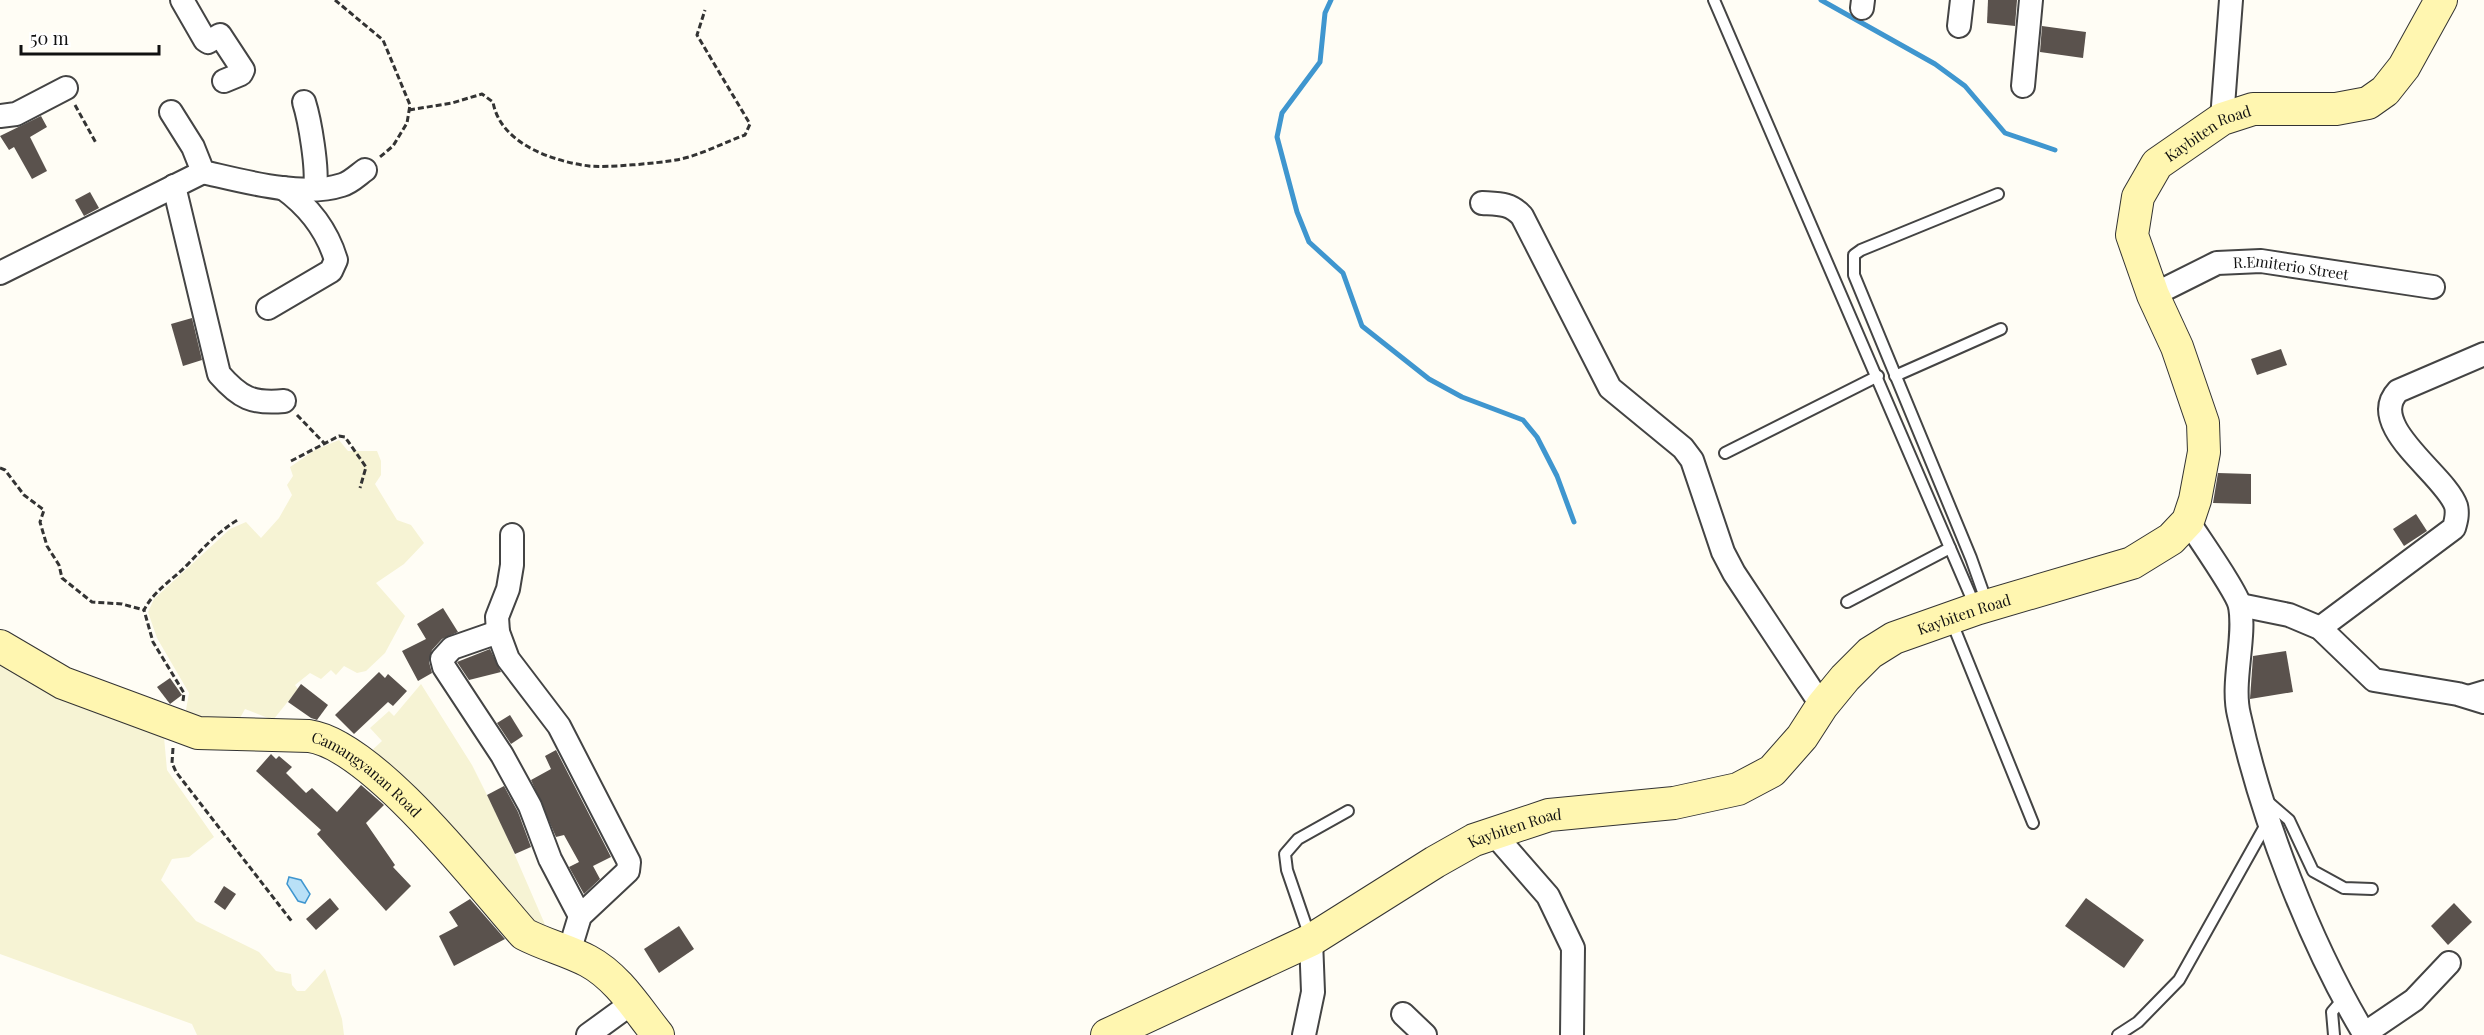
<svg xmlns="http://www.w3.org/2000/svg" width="2484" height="1035" font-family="'Playfair Display',serif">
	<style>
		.farmland { fill: #f6f3d4 }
		.water { fill: #b9e0f7; stroke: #3f96cf; stroke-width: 1.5 }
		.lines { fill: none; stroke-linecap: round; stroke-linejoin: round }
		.stream { stroke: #3f96cf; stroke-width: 5 }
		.building { fill: #5a524d }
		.lane-casing { stroke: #444; stroke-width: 14 }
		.street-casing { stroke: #444; stroke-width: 26 }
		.secondary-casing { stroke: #333; stroke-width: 34 }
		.path { stroke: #333; stroke-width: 3; stroke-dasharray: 6 3; stroke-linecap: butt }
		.lane { stroke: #fff; stroke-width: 10 }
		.street { stroke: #fff; stroke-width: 22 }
		.secondary { stroke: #fff6b0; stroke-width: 32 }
		.labels { text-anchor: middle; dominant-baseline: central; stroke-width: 6; stroke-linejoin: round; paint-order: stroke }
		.street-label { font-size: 15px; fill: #111; stroke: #fff }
	</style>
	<rect width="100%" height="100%" fill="#fffdf5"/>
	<g class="farmland">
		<path d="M 339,440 L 348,451 L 377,451 L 381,461 L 381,475 L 375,484 L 397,520 L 411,525 L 424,543 L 404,564 L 376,583 L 405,616 L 385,653 L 366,671 L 357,673 L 344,666 L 336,675 L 331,670 L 321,679 L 310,673 L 295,685 L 298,689 L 273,720 L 245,709 L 240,718 L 247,730 L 184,721 L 189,693 L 157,638 L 148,612 L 154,599 L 230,529 L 246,522 L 261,538 L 279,518 L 292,495 L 287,485 L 293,476 L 290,467 L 315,450 Z"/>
		<path d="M 0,659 L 164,737 L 167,770 L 214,837 L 189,857 L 172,859 L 161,880 L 196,921 L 259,952 L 276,971 L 291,974 L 292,985 L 297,991 L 305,991 L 325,969 L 342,1019 L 344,1035 L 197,1035 L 192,1024 L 0,954 Z"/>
		<path d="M 421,684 L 472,765 L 501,823 L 550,936 L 527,925 L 370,752 L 382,741 L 370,728 L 389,711 L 394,716 Z"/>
	</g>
	<path class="water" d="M 289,877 L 301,880 L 310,894 L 305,903 L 298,901 L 287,884 Z"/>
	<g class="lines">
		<g class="stream">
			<path d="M 1331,0 L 1325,13 L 1320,62 L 1282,113 L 1277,137 L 1297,212 L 1309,242 L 1343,273 L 1362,326 L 1429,379 L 1462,397 L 1523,420 L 1537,437 L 1557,476 L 1574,522"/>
			<path d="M 1821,0 L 1935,64 L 1965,86 L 2005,133 L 2055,150"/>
		</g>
	</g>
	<g class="building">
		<path d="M 1988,0 L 2017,0 L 2015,26 L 1987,23 Z"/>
		<path d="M 2042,26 L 2086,32 L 2083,58 L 2040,52 Z"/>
		<path d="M 41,116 L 47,127 L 30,137 L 47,171 L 32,179 L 14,147 L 9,150 L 0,136 Z"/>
		<path d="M 90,192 L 99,208 L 84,216 L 75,200 Z"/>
		<path d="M 192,318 L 202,360 L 183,366 L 171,324 Z"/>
		<path d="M 2281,349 L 2287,365 L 2257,375 L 2251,359 Z"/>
		<path d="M 2218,473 L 2251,474 L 2251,504 L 2213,503 Z"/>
		<path d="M 2416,514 L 2427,531 L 2404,546 L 2393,529 Z"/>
		<path d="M 443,608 L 458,632 L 442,639 L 432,650 L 429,662 L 432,673 L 418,681 L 402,651 L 426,639 L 417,624 Z"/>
		<path d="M 490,649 L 501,672 L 469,680 L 457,662 Z"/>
		<path d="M 2286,651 L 2293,692 L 2250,699 L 2253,656 Z"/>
		<path d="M 379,672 L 385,678 L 388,674 L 407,691 L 393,706 L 388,702 L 354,734 L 335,715 Z"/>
		<path d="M 170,678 L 182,695 L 170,704 L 157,687 Z"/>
		<path d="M 301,684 L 328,705 L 317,720 L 311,718 L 288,702 Z"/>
		<path d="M 510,715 L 523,736 L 511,744 L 497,723 Z"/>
		<path d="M 556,750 L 611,857 L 593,866 L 600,879 L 584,894 L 569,867 L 579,862 L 564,835 L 556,837 L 531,780 L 551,769 L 545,756 Z"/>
		<path d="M 271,754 L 276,759 L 279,756 L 292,767 L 286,773 L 306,793 L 312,788 L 337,812 L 361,785 L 384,805 L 366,823 L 395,865 L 393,867 L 411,886 L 386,911 L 317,834 L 321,830 L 256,771 Z"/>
		<path d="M 504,786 L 518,812 L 531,847 L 515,854 L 487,795 Z"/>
		<path d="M 224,886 L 236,894 L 225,910 L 214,902 Z"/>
		<path d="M 330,898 L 339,909 L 316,930 L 306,919 Z"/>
		<path d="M 2086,898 L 2144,940 L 2124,968 L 2065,926 Z"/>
		<path d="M 470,899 L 505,939 L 454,966 L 439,936 L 458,926 L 449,912 Z"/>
		<path d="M 2454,903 L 2472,922 L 2448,945 L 2431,926 Z"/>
		<path d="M 679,926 L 694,949 L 659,973 L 644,949 Z"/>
	</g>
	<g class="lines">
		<defs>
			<g id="lane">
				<path d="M 1714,0 L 1975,606"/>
				<path d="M 1895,376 L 2001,329"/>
				<path d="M 1725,453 L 1878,376"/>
				<path d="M 1847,602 L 1950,548"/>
				<path d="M 1987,603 L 1971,558 L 1854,275 L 1854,255 L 1861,250 L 1998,194"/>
				<path d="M 1951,620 L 2033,823"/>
				<path d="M 2464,692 L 2484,686"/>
				<path d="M 2267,801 L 2289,820 L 2313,871 L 2344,888 L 2372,889"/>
				<path d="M 1310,937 L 1287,870 L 1285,854 L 1298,839 L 1348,811"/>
				<path d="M 2118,1035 L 2138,1022 L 2179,980 L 2268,821"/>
				<path d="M 2334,1035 L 2332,1012 L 2344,998"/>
			</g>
			<g id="street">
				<path d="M 182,0 L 205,40 L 208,42 L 220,35 L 243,70 L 241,74 L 224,81"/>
				<path d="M 1862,8 L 1863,0"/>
				<path d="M 1959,26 L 1962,0"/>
				<path d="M 2023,86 L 2031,0"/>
				<path d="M 304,102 C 310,121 318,169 315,188"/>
				<path d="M 171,112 L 193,147 L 203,172 C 243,181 302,198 342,185 C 350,183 358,175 365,170"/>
				<path d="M 0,116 L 16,114 L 66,88"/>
				<path d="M 2222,119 L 2231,0"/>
				<path d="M 174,186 L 219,374 C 240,398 252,404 284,401"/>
				<path d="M 1482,203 C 1499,204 1510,203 1522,216 L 1610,388 L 1683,448 L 1692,460 L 1723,552 L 1734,573 L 1822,706"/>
				<path d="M 0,273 L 203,172"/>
				<path id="s1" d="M 2153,295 L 2217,263 L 2261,261 L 2433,287"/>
				<path d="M 268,308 L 331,271 L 336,260 C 327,230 308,206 283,188"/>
				<path d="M 2188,521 C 2198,537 2237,592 2240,606 C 2246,638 2231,683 2239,715 C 2262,819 2310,944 2365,1035"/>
				<path d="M 512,535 L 512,565 L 508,589 L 497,617 L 498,632 L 508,659 L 559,726 L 629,862 L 628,871 L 580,916 L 569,952"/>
				<path d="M 2240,605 L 2289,615 L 2320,628 L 2374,680 L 2458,694 L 2484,702"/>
				<path d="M 2320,628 L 2454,528 C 2456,521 2458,514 2456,506 C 2446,475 2365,426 2398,391 L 2484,354"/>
				<path d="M 498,632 L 452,648 L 442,659 L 444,667 L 502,755 L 530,806 L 550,859 L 580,916"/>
				<path d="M 1494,834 L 1548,896 L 1573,948 L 1572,1035"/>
				<path d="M 1403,1014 L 1425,1035"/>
				<path d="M 2364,1034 L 2414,1000 L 2449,963"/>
				<path d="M 588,1035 L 632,1003"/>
				<path d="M 1304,1035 L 1313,992 L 1311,940"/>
			</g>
			<g id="secondary">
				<path id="s2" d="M 0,646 L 63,683 L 198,733 L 309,736 C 373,745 479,883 524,934 C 545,945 567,950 588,961 C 618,977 637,1009 658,1035"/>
				<path id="s3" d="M 1107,1035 L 1311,940 L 1435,862 L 1474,840 L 1549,815 L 1674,803 L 1738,789 L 1772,771 L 1802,737 L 1822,706 L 1845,678 L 1870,653 L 1894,638 L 1976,609 L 2132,563 L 2171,539 L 2188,521 L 2195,500 L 2204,452 L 2203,423 L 2177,347 L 2153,295 L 2132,235 L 2138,197 L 2157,164 L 2222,119 L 2253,109 L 2336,109 L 2368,103 L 2385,91 L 2404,67 L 2441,0"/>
			</g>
		</defs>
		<use href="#lane" class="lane-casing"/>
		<use href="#street" class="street-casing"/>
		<use href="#secondary" class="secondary-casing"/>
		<g class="path">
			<path d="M 335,0 L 383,40 L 410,105 L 407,123 L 393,146 L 380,157"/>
			<path d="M 75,105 L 96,143"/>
			<path d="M 409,110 L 452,103 L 482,94 L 493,102 C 500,143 551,161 589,166 C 606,168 659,163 676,160 C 699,156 723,143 745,135 L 750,124 L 697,35 L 705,10"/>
			<path d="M 297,415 L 325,444"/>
			<path d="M 291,461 L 339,436 L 345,437 L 366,467 L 360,488"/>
			<path d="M 0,468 L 5,470 L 24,495 L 44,510 L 40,522 L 47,546 L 59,565 L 62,578 L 92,602 L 122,604 L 144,610"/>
			<path d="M 183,701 L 184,693 L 153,642 L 144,610 C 155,589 173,580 189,563 C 205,546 219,531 239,519"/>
			<path d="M 173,748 L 172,763 L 176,772 L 293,923"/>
		</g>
		<use href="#lane" class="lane"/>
		<use href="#street" class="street"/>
		<use href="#secondary" class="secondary"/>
	</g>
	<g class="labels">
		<g class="street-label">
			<text stroke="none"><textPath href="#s3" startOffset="1665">Kaybiten Road</textPath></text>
			<text stroke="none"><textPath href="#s1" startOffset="146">R.Emiterio Street</textPath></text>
			<text stroke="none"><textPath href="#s3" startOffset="981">Kaybiten Road</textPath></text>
			<text stroke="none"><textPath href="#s2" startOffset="398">Camangyanan Road</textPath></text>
			<text stroke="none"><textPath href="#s3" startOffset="459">Kaybiten Road</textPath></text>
		</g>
	</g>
	<path d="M21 45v9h138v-9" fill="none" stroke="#111111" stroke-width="3"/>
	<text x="30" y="45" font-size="18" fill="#111111" stroke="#ffffff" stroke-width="4.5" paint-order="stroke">50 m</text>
</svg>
